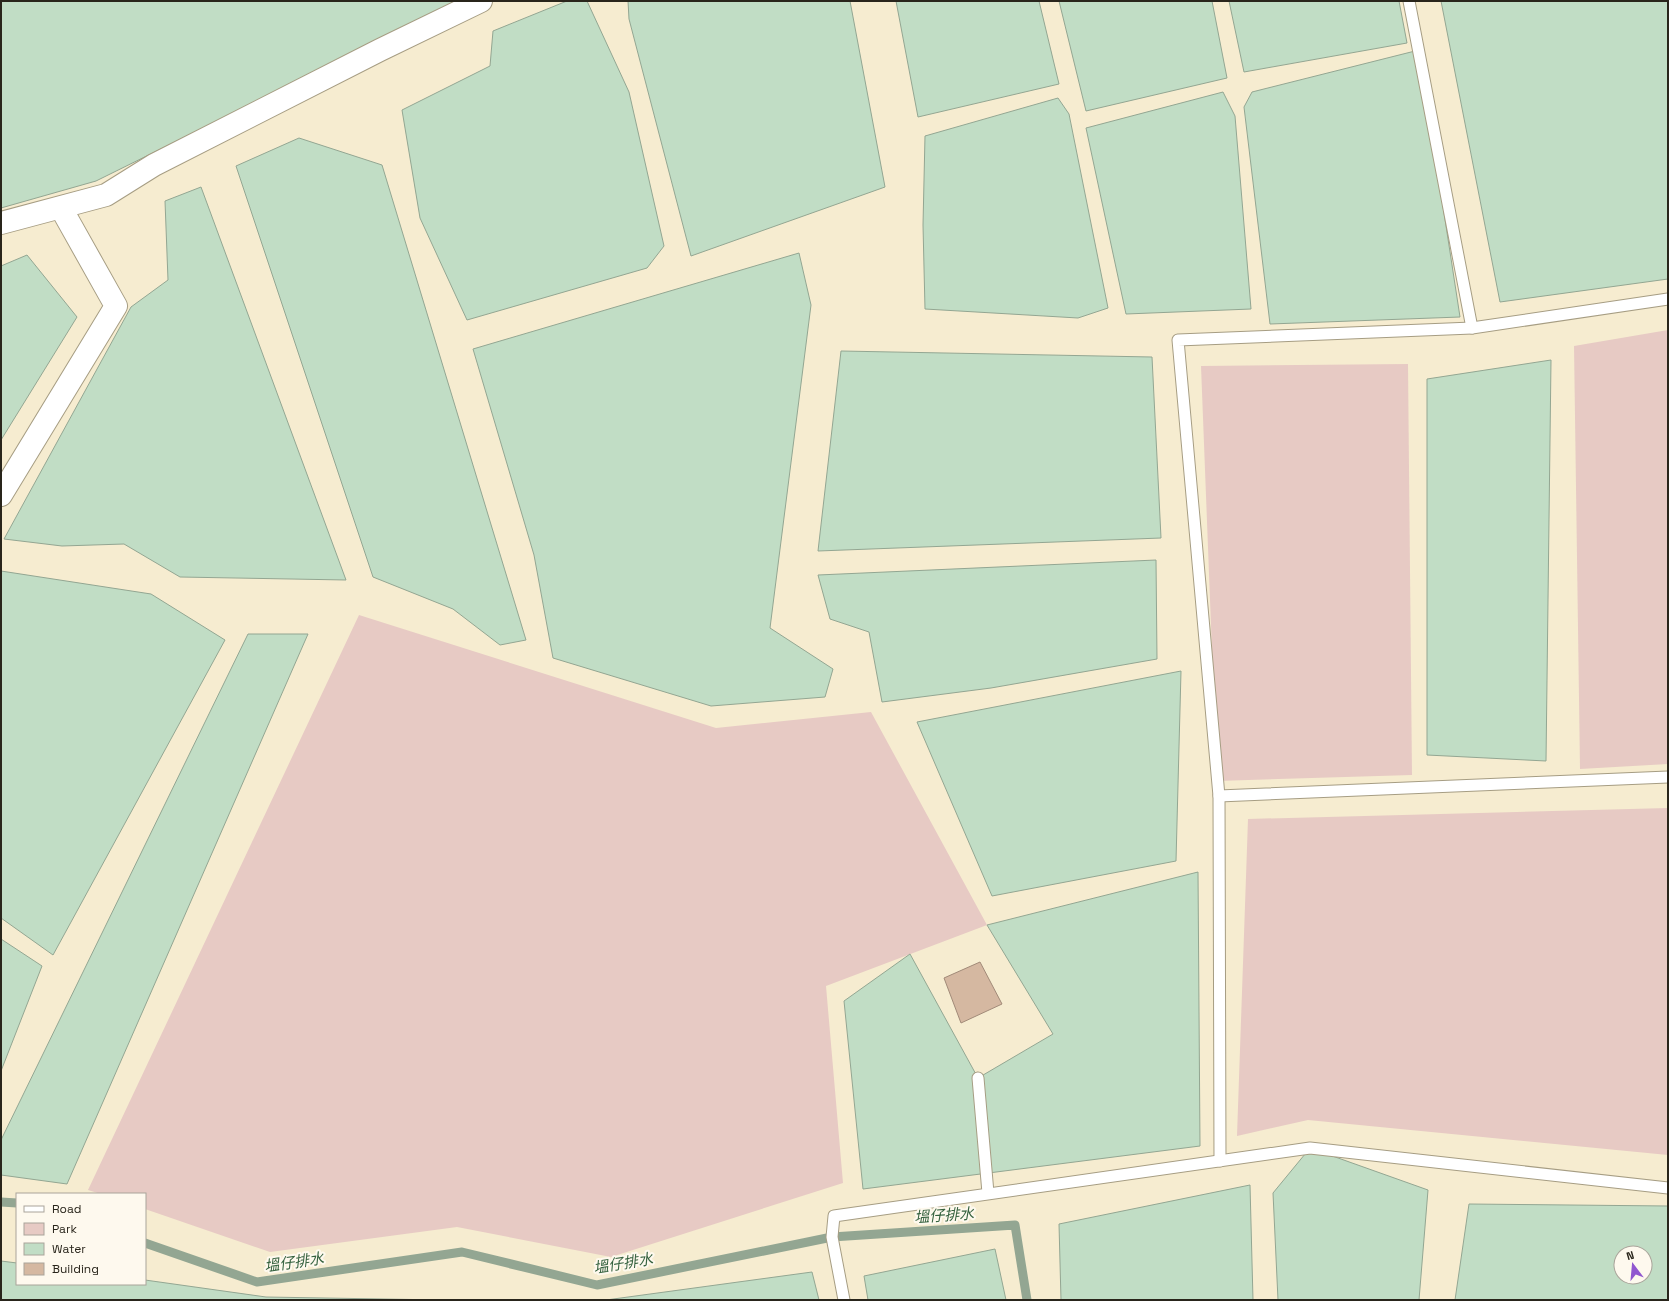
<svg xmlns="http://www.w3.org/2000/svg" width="1669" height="1301" font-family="'Space Grotesk','Noto Sans TC',sans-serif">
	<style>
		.green { fill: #e7cac4 }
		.water { fill: #c1ddc5; stroke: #93a692; fill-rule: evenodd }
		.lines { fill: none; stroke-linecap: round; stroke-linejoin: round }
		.stream { stroke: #93a692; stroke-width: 9 }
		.building { fill: #d5b8a1; stroke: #a18a78 }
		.lane-casing { stroke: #a69d83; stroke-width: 13 }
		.street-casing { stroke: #a69d83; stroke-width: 24 }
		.lane { stroke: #fff; stroke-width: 11 }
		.street { stroke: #fff; stroke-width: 22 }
		.labels { text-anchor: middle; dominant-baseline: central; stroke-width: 4; stroke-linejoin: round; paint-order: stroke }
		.water-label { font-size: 15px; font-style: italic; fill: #36623f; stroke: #fef9ee }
	</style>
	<rect width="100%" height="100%" fill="#f6ecd0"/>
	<g class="green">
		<path d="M 1668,330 L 1668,764 L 1580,769 L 1574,346 Z"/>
		<path d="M 1408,364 L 1412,775 L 1217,781 L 1201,366 Z"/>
		<path d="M 359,615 L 716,728 L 871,712 L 987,925 L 826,986 L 843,1183 L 611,1257 L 457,1227 L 270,1252 L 145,1209 L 145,1194 L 101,1194 L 88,1190 Z"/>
		<path d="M 1668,808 L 1668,1155 L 1308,1120 L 1237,1136 L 1248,819 Z"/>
	</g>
	<g class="water">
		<path d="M 1,1 L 460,1 L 96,181 L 1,208 Z"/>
		<path d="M 567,1 L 587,1 L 629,92 L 664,246 L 647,268 L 467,320 L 420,218 L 402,110 L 490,66 L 493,31 Z"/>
		<path d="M 628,1 L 850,1 L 885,187 L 691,256 L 629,19 Z"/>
		<path d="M 896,1 L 1039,1 L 1059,84 L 918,117 Z"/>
		<path d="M 1059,1 L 1212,1 L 1227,78 L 1086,111 Z"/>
		<path d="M 1229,1 L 1399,1 L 1407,43 L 1244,72 Z"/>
		<path d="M 1441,1 L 1668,1 L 1668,279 L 1500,302 Z"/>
		<path d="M 1419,50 L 1460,317 L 1270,324 L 1244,107 L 1252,92 Z"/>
		<path d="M 1223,92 L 1235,116 L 1251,309 L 1126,314 L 1086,128 Z"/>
		<path d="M 1058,98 L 1069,114 L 1108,308 L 1078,318 L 925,309 L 923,225 L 925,136 Z"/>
		<path d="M 299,138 L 382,165 L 526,640 L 500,645 L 453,609 L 373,577 L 236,166 Z"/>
		<path d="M 201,187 L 346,580 L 180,577 L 124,544 L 62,546 L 4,539 L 131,307 L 168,280 L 165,201 Z"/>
		<path d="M 799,253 L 811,305 L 770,628 L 833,669 L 825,697 L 711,706 L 553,658 L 534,555 L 473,349 Z"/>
		<path d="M 27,255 L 77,317 L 1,440 L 1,266 Z"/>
		<path d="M 841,351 L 1152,357 L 1161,538 L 818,551 Z"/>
		<path d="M 1551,360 L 1546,761 L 1427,755 L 1427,379 Z"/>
		<path d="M 1156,560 L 1157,659 L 991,688 L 882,702 L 869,632 L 830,619 L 818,575 Z"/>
		<path d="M 1,571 L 151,594 L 225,640 L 53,955 L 1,918 Z"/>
		<path d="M 248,634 L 308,634 L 67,1184 L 1,1175 L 1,1140 Z"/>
		<path d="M 1181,671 L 1176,861 L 992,896 L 917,722 Z"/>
		<path d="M 1198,872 L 1200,1146 L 863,1189 L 844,1001 L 910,954 L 978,1078 L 1053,1034 L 987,925 Z"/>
		<path d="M 1,939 L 42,966 L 1,1071 Z"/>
		<path d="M 1310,1148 L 1428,1190 L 1419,1300 L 1278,1300 L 1273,1193 Z"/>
		<path d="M 1250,1185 L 1253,1300 L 1061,1300 L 1059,1224 Z"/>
		<path d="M 1469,1204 L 1668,1206 L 1668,1300 L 1455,1300 ZM 1621,1253 L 1645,1253 L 1645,1277 L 1621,1277 Z"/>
		<path d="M 995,1249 L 1006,1300 L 868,1300 L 864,1276 Z"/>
		<path d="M 1,1261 L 17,1263 L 17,1284 L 145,1284 L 145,1280 L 266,1297 L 442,1300 L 1,1300 Z"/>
		<path d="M 812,1272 L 819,1300 L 606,1300 Z"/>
	</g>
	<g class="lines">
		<g class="stream">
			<path d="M 1,1202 L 17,1203"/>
			<path d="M 145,1243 L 257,1282 L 462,1252 L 597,1285 L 832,1237 L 1015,1225 L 1027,1300"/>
		</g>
	</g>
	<path class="building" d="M 980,962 L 1002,1004 L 961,1023 L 944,978 Z"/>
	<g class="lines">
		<defs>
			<g id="lane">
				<path d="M 1409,1 L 1472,328"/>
				<path d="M 1219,796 L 1668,777"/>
				<path d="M 978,1078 L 988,1193"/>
				<path d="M 1220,1161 L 1219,796 L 1178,340 L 1472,328 L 1668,299"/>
				<path d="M 844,1300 L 832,1237 L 834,1216 L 1310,1148 L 1668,1188"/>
			</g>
			<g id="street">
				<path d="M 1,223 L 106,195 L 154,165 L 380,50 L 481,1"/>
				<path d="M 1,495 L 116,306 L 61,208"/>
			</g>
		</defs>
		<use href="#lane" class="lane-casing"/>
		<use href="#street" class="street-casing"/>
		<use href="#lane" class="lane"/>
		<use href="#street" class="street"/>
	</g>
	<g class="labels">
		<g class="water-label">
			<text transform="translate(944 1215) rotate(-4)">塭仔排水</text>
			<text transform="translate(294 1262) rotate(-8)">塭仔排水</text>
			<text transform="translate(623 1263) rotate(-9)">塭仔排水</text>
		</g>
	</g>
	<rect width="1669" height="1301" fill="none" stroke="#29251b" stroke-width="4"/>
	<rect x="16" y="1193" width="130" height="92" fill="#fef9ee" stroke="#a9a49a"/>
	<rect x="24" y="1206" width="20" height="6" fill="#ffffff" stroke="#a9a49a"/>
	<text x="52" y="1213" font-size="12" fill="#29251b">Road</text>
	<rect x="24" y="1223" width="20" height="12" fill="#e7cac4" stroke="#a9a49a"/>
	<text x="52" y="1233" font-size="12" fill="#29251b">Park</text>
	<rect x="24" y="1243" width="20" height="12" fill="#c1ddc5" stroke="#a9a49a"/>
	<text x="52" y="1253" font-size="12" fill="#29251b">Water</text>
	<rect x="24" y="1263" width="20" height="12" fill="#d5b8a1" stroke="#a9a49a"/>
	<text x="52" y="1273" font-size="12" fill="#29251b">Building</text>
	<g transform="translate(1633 1265) rotate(344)"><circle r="19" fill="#fef9ee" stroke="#a9a49a"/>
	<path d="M0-3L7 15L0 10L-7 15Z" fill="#9057cf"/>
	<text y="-6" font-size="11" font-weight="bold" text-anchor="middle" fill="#29251b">N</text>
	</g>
</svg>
